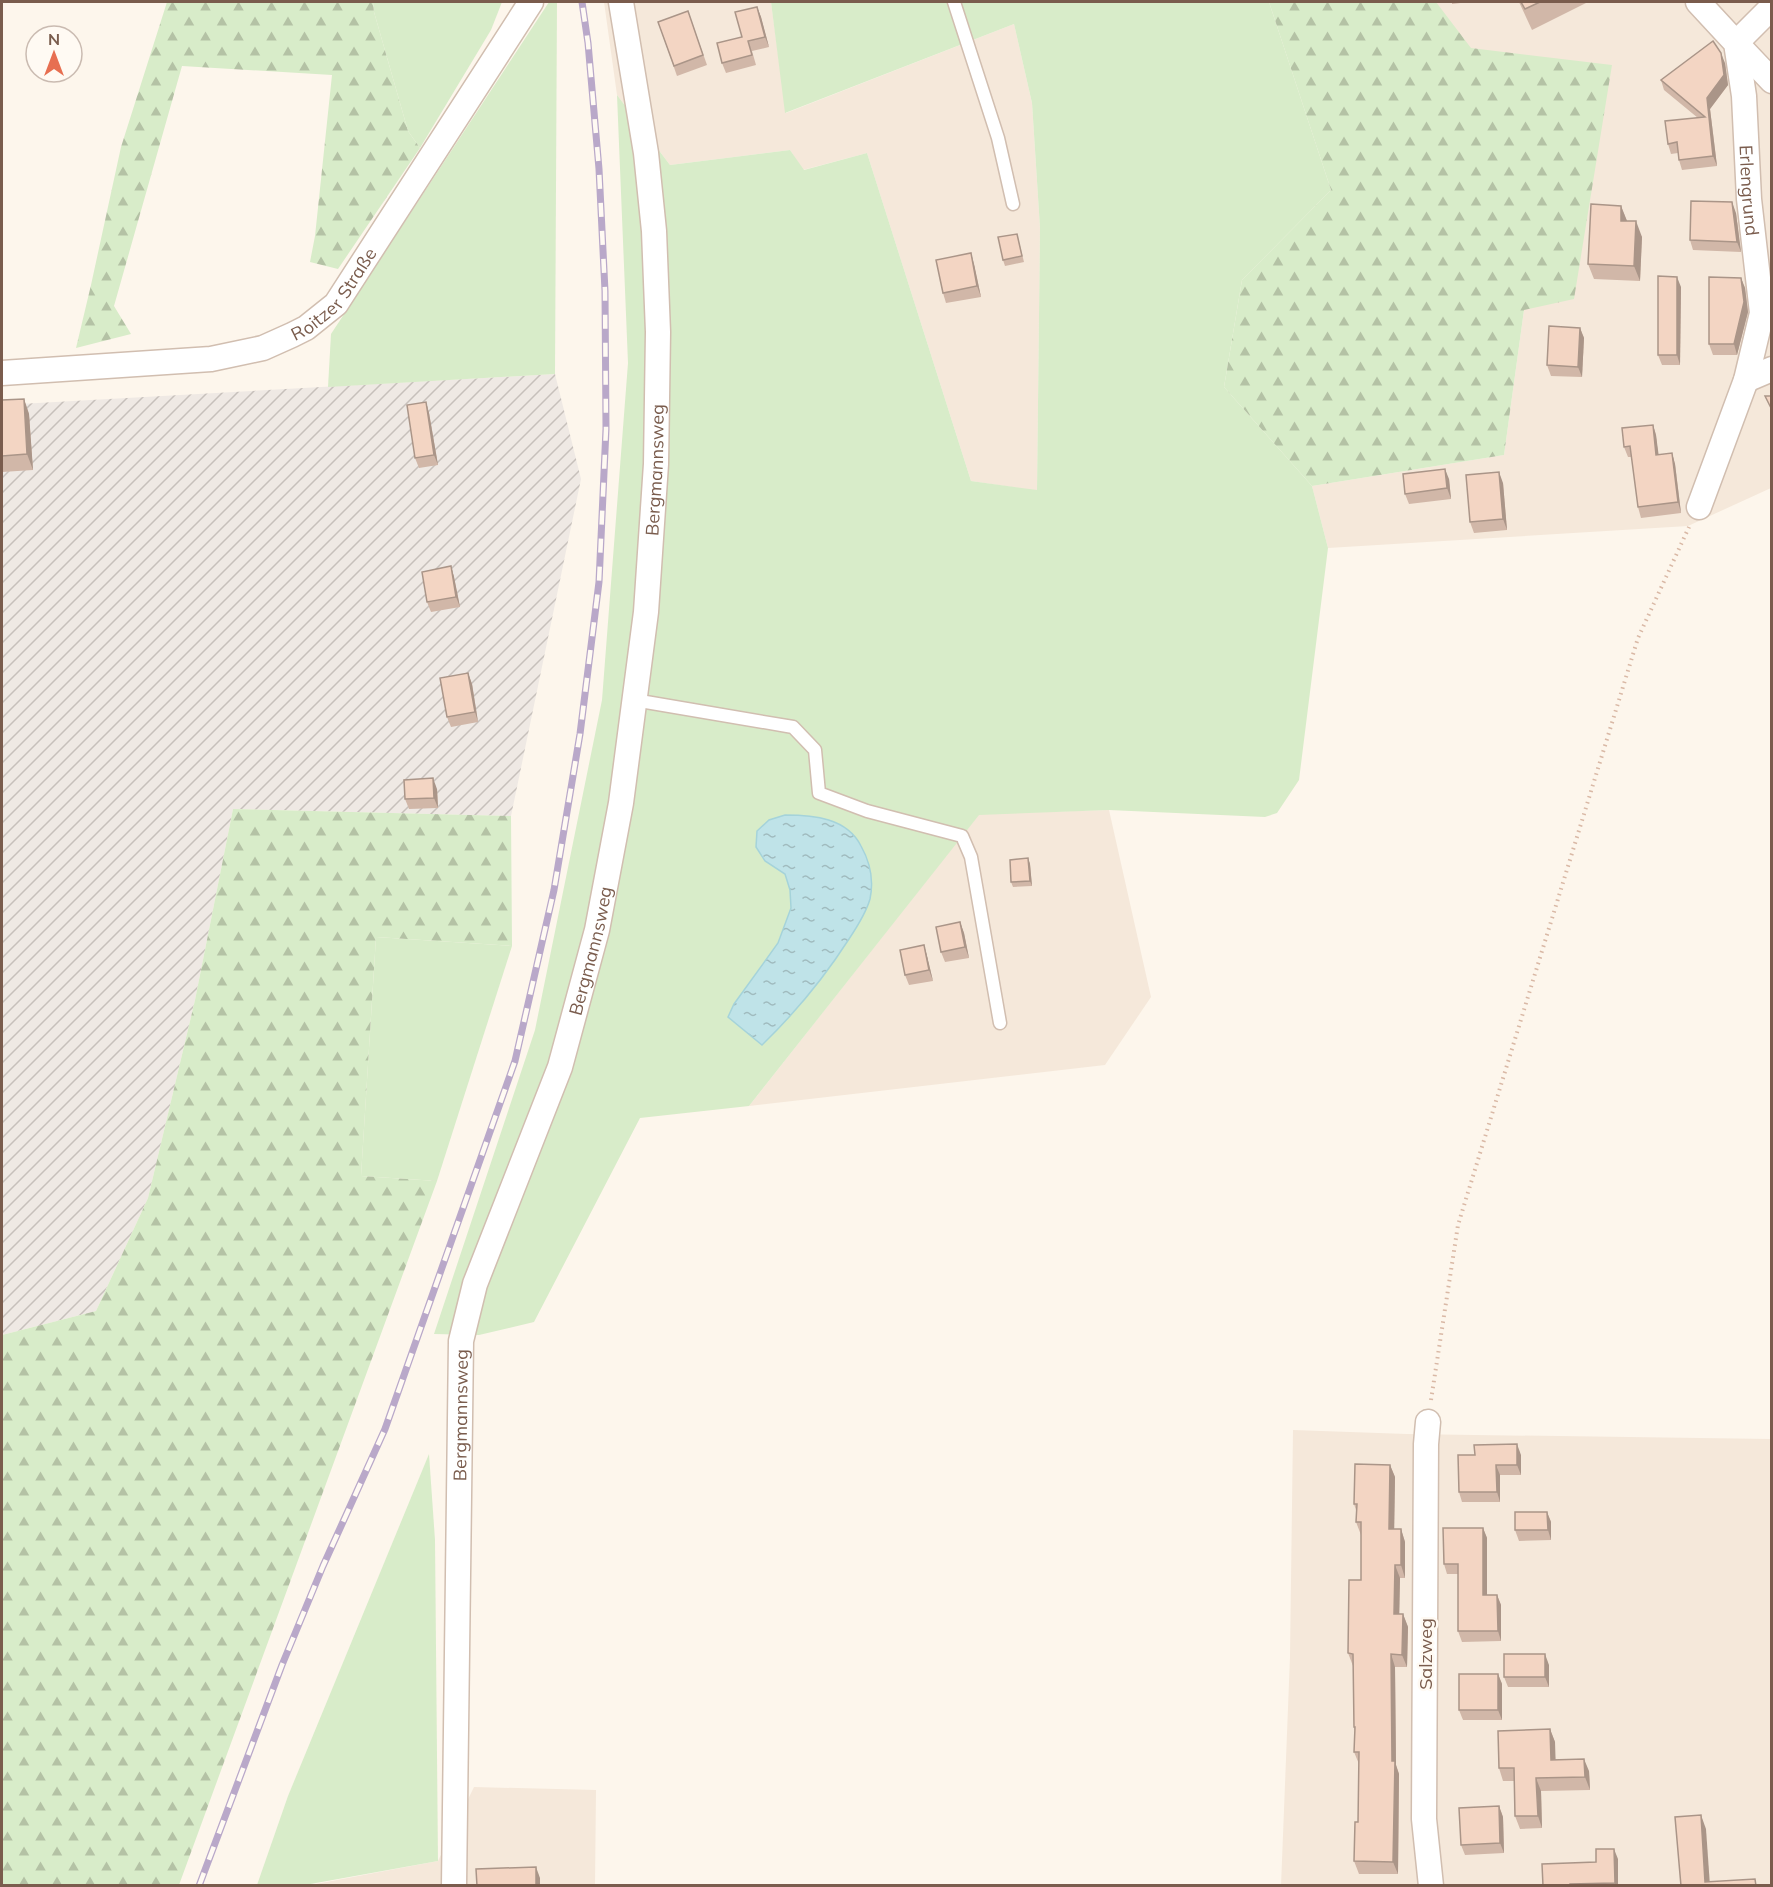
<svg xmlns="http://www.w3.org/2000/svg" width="1773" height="1887" font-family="Mulish,sans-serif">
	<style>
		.residential { fill: #f5e8da }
		.industrial { fill: url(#industrial-furrows) }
		.green { fill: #d8ecc9 }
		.forest { fill: url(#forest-firs) }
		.water { fill: url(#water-ripples); stroke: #a5d3da; stroke-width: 1.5 }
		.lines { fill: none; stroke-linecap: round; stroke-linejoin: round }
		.lane-casing { stroke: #d1beb0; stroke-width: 15 }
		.street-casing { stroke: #d1beb0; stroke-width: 27 }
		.path { stroke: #d9b8a5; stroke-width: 4; stroke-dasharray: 1.5 4.5; stroke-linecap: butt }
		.lane { stroke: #fff; stroke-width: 12 }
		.street { stroke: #fff; stroke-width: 24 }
		.rail-casing { stroke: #b9a8c9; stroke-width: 7 }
		.rail { stroke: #fffaf3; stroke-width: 4.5; stroke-dasharray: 14; stroke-linecap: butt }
		.wall { fill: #d1b7a8 }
		.shaded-wall { fill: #aa9588 }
		.building { fill: #f3d5c3; stroke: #aa9588; stroke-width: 1.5 }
		.labels { text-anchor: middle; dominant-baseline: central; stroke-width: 5; stroke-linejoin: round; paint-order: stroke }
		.street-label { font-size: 18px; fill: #7a5c4d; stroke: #fffaf3 }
	</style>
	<defs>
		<pattern id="industrial-furrows" width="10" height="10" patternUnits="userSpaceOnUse" patternTransform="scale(1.5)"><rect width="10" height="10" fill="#efe9e4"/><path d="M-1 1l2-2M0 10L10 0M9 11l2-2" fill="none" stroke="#c7c0bb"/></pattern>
		<pattern id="forest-firs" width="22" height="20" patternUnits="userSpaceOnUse" patternTransform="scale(1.5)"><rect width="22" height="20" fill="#d8ecc9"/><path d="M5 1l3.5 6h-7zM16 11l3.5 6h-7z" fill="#b4c2a5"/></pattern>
		<pattern id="water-ripples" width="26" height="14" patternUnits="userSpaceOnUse" patternTransform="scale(1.5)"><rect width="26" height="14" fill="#bfe3e8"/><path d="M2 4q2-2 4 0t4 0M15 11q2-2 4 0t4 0" fill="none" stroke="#a0bbbe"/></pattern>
	</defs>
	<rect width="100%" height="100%" fill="#fdf6ec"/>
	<g class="residential">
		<path d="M 604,2 L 771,2 L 786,113 L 1014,24 L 1032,103 L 1040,228 L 1037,491 L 971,481 L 867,153 L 803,170 L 790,150 L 670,165 L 617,95 Z"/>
		<path d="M 1365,2 L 1771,2 L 1771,488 L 1688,526 L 1328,548 L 1312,486 L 1504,455 L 1524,310 L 1505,78 Z"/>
		<path d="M 1109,810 L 1151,997 L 1105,1065 L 749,1106 L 979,814 Z"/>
		<path d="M 1293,1430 L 1407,1434 L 1771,1439 L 1771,1885 L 1281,1886 L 1290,1657 Z"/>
		<path d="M 474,1787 L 596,1790 L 595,1885 L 305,1886 L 438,1861 Z"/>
	</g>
	<path class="industrial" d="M 555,374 L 581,479 L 511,816 L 233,809 L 195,1000 L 148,1198 L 96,1311 L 2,1335 L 2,405 Z"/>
	<g class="green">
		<path d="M 373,2 L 502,2 L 491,30 L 420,148 L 408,131 L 374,12 Z"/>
		<path d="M 549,2 L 557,2 L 555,374 L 328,387 L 331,334 Z"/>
		<path d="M 771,2 L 1269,2 L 1331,190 L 1242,280 L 1224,387 L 1312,486 L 1328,548 L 1299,780 L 1277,813 L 1265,817 L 1109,810 L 979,815 L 749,1106 L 640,1118 L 534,1322 L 479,1335 L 434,1334 L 535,1030 L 602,700 L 628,363 L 617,95 L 670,165 L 790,150 L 804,170 L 867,153 L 971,481 L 1037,490 L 1040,228 L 1032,103 L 1014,24 L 785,113 Z"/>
		<path d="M 376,937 L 512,946 L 437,1181 L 361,1176 Z"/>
		<path d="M 429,1454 L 435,1540 L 438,1861 L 305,1885 L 257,1885 L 288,1796 Z"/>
	</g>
	<g class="forest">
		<path d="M 167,2 L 373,2 L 374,12 L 408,131 L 420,148 L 338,269 L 310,262 L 315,236 L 332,75 L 182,66 L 114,306 L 131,334 L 76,348 L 91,285 L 121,147 Z"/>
		<path d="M 1269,2 L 1436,2 L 1471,48 L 1612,65 L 1574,299 L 1524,310 L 1504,455 L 1312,486 L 1224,387 L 1242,280 L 1331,190 Z"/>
		<path d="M 233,809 L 511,816 L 512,946 L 376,937 L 361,1176 L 437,1181 L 179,1885 L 2,1885 L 2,1335 L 96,1311 L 148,1198 L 195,1000 Z"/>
	</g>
	<path class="water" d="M 785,815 C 814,815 847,818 861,846 C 870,862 874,880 870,899 C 866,913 857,927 849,939 C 824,978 795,1013 762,1045 L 728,1017 L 734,1004 L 778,943 L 791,908 L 790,890 L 785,874 L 765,861 L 756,847 L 757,831 L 769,820 Z"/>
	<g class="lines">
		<defs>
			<g id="lane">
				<path d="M 954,2 L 998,138 L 1013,204"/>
				<path d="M 634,700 L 793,727 L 815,750 L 819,793 L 867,811 L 962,836 L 971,857 L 1000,1023"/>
			</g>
			<g id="street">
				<path id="s1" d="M 1698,2 L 1736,43 L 1744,96 L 1749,199 L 1762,313 L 1746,380 L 1699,507"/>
				<path d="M 1772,7 L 1736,43 L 1772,81"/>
				<path id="s2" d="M 2,373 L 211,359 L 263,348 L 292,335 L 306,328 L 336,304 L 531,2"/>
				<path d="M 1746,380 L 1772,369"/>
				<path d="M 1428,1422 L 1426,1444 L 1424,1819 L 1431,1886"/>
				<path id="s3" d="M 454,1886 L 461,1341 L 475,1284 L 560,1067 L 597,930 L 621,803 L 646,612 L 656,464 L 658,332 L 654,231 L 646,153 L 621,2"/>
			</g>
		</defs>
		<use href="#lane" class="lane-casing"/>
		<use href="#street" class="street-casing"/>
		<path class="path" d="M 1431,1400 L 1458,1225 L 1638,638 L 1689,527"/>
		<use href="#lane" class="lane"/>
		<use href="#street" class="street"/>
		<defs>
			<path id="rail" d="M 199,1886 L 282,1665 L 323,1566 L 385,1429 L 515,1061 L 554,890 L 580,734 L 599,582 L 606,429 L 605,291 L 599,169 L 588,43 L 582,2"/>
		</defs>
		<use href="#rail" class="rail-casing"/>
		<use href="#rail" class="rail"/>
	</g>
	<g class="wall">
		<path d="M 1452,2 L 1469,2 L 1452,4 Z"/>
		<path d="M 1519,2 L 1588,2 L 1532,30 Z"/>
		<path d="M 757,7 L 761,17 L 769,47 L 752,51 L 756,65 L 726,73 L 722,63 L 742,37 Z"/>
		<path d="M 688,11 L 707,65 L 677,76 L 658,22 Z"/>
		<path d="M 1725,63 L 1728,85 L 1710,109 L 1717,166 L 1682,170 L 1679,160 L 1678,153 L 1671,154 L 1668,144 L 1698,118 L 1664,90 L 1661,80 Z"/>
		<path d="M 1621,206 L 1627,221 L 1642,237 L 1640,281 L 1594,279 L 1588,264 Z"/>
		<path d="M 1736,213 L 1741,252 L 1693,250 L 1690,240 Z"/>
		<path d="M 1017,234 L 1024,262 L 1005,266 L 1003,260 Z"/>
		<path d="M 974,264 L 981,297 L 946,303 L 943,293 Z"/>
		<path d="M 1741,278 L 1745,288 L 1748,312 L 1737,355 L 1713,355 L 1709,344 Z"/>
		<path d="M 1681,287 L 1680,365 L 1662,365 L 1658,355 Z"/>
		<path d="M 1580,328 L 1584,338 L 1582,377 L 1551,376 L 1547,365 Z"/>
		<path d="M 24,399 L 29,414 L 33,470 L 2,472 L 2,400 Z"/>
		<path d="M 426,402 L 429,413 L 438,465 L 419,468 L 415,458 Z"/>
		<path d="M 1653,425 L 1656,435 L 1658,455 L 1672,453 L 1675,464 L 1681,513 L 1641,518 L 1638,507 L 1632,457 L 1628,457 L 1624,447 Z"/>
		<path d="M 1449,479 L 1451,499 L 1409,504 L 1405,494 Z"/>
		<path d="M 1503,483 L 1507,530 L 1474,533 L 1470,522 Z"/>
		<path d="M 451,566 L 454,577 L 460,607 L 431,612 L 427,602 Z"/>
		<path d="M 468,673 L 472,684 L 478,722 L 451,727 L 447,717 Z"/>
		<path d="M 437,789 L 438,808 L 409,809 L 405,799 Z"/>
		<path d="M 1028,858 L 1030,864 L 1032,886 L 1013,887 L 1011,882 Z"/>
		<path d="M 960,922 L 964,933 L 969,958 L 945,962 L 941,952 Z"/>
		<path d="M 924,945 L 927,956 L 933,981 L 909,985 L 905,975 Z"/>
		<path d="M 1458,1455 L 1521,1455 L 1521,1475 L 1500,1475 L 1500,1502 L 1462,1502 L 1459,1492 Z"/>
		<path d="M 1390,1465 L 1395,1477 L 1394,1529 L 1401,1529 L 1405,1542 L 1405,1578 L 1400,1578 L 1399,1614 L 1403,1614 L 1408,1627 L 1407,1667 L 1395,1667 L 1396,1765 L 1399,1774 L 1398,1874 L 1359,1874 L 1354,1861 L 1358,1822 L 1359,1764 L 1354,1752 L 1355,1731 L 1354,1727 L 1353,1666 L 1348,1653 L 1361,1580 L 1361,1535 L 1356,1522 L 1356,1510 L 1354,1504 Z"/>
		<path d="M 1547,1512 L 1551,1522 L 1551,1540 L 1519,1541 L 1515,1530 Z"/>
		<path d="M 1483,1528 L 1487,1538 L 1487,1595 L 1497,1595 L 1501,1605 L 1501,1641 L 1462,1642 L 1458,1631 L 1458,1574 L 1447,1574 L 1444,1564 Z"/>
		<path d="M 1549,1665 L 1549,1687 L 1508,1687 L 1504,1677 Z"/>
		<path d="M 1498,1674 L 1502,1684 L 1502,1720 L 1463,1720 L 1459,1710 Z"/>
		<path d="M 1550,1729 L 1555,1742 L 1555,1759 L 1589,1771 L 1590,1790 L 1541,1791 L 1542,1828 L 1520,1829 L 1515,1816 L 1514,1781 L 1503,1781 L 1499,1768 Z"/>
		<path d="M 1499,1806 L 1503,1817 L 1504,1853 L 1465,1855 L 1461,1845 Z"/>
		<path d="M 1618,1859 L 1618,1886 L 1543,1886 L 1596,1862 Z"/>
	</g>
	<g class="shaded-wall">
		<path d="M 757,7 L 761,17 L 769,47 L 765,37 Z"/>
		<path d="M 1721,53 L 1725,63 L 1728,85 L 1710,109 L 1717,166 L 1713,156 L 1707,98 Z"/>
		<path d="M 1732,202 L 1736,213 L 1741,252 L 1737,242 Z"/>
		<path d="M 1621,206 L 1627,221 L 1621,221 Z"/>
		<path d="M 1636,221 L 1642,237 L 1640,281 L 1634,266 Z"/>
		<path d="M 971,253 L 974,264 L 981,297 L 977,286 Z"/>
		<path d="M 1677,277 L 1681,287 L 1680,365 L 1677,355 Z"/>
		<path d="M 1741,278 L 1745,288 L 1748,312 L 1737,355 L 1734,344 Z"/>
		<path d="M 1580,328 L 1584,338 L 1582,377 L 1578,367 Z"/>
		<path d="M 24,399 L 29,414 L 33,470 L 27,454 Z"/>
		<path d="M 426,402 L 429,413 L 438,465 L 434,455 Z"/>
		<path d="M 1653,425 L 1656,435 L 1660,465 L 1656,455 Z"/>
		<path d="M 1672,453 L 1675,464 L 1681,513 L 1678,502 Z"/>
		<path d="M 1445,469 L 1449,479 L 1451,499 L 1447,488 Z"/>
		<path d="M 1499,472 L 1503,483 L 1507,530 L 1503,519 Z"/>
		<path d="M 451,566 L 454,577 L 460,607 L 456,597 Z"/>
		<path d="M 468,673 L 472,684 L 478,722 L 475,712 Z"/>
		<path d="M 433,778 L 437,789 L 438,808 L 434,798 Z"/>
		<path d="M 1028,858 L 1030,864 L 1032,886 L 1030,881 Z"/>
		<path d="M 960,922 L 964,933 L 969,958 L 965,947 Z"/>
		<path d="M 924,945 L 927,956 L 933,981 L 929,970 Z"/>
		<path d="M 1517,1444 L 1521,1455 L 1521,1475 L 1517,1465 Z"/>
		<path d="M 1390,1465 L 1395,1477 L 1394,1542 L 1389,1529 Z"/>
		<path d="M 1496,1465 L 1500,1475 L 1500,1502 L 1497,1492 Z"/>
		<path d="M 1547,1512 L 1551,1522 L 1551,1540 L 1548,1530 Z"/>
		<path d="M 1483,1528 L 1487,1538 L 1487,1606 L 1483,1595 Z"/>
		<path d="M 1401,1529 L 1405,1542 L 1405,1578 L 1401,1565 Z"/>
		<path d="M 1395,1565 L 1400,1578 L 1399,1627 L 1394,1614 Z"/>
		<path d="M 1497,1595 L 1501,1605 L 1501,1641 L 1498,1631 Z"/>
		<path d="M 1403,1614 L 1408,1627 L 1407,1667 L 1402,1655 Z"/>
		<path d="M 1391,1654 L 1395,1667 L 1396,1765 L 1399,1774 L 1398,1874 L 1393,1862 Z"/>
		<path d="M 1545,1654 L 1549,1665 L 1549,1687 L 1545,1677 Z"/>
		<path d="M 1498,1674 L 1502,1684 L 1502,1720 L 1498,1710 Z"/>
		<path d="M 1550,1729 L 1555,1742 L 1556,1772 L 1551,1760 Z"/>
		<path d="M 1584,1759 L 1589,1771 L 1590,1790 L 1585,1777 Z"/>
		<path d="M 1536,1778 L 1541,1791 L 1542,1828 L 1538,1816 Z"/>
		<path d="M 1499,1806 L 1503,1817 L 1504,1853 L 1500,1843 Z"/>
		<path d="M 1701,1815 L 1706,1829 L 1710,1886 L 1705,1882 Z"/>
		<path d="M 1614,1849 L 1618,1859 L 1618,1886 L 1615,1886 L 1615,1883 Z"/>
		<path d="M 536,1867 L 540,1878 L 540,1886 L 536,1886 Z"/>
	</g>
	<g class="building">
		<path d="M 1521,2 L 1540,2 L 1525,9 Z"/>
		<path d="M 757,7 L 765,37 L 748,41 L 752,55 L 722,63 L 717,43 L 742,37 L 735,12 Z"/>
		<path d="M 688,11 L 703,55 L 674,66 L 658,22 Z"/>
		<path d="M 1713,41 L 1721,53 L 1724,75 L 1707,98 L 1713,156 L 1679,160 L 1677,142 L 1668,144 L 1665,121 L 1705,117 L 1661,80 Z"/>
		<path d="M 1691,201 L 1732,202 L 1737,242 L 1690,240 Z"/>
		<path d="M 1591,204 L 1621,206 L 1621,221 L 1636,221 L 1634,266 L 1588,264 Z"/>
		<path d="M 1017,234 L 1022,256 L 1003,260 L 998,237 Z"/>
		<path d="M 971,253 L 977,286 L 943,293 L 936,260 Z"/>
		<path d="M 1658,276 L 1677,277 L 1677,355 L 1658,355 Z"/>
		<path d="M 1709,277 L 1741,278 L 1744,302 L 1734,344 L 1709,344 Z"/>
		<path d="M 1549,326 L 1580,328 L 1578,367 L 1547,365 Z"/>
		<path d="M 1765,396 L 1772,396 L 1772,410 Z"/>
		<path d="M 24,399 L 27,454 L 2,456 L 2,400 Z"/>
		<path d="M 426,402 L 434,455 L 415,458 L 407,405 Z"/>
		<path d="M 1653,425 L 1656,455 L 1672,453 L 1678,502 L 1638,507 L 1630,446 L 1624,447 L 1622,428 Z"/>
		<path d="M 1445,469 L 1447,488 L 1405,494 L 1403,474 Z"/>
		<path d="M 1499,472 L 1503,519 L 1470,522 L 1466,475 Z"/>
		<path d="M 451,566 L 456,597 L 427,602 L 422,572 Z"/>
		<path d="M 468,673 L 475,712 L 447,717 L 440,678 Z"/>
		<path d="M 433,778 L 434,798 L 405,799 L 404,780 Z"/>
		<path d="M 1028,858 L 1030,881 L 1011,882 L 1010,860 Z"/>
		<path d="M 960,922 L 965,947 L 941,952 L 936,927 Z"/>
		<path d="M 924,945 L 929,970 L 905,975 L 900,950 Z"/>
		<path d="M 1517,1444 L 1517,1465 L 1496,1465 L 1497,1492 L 1459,1492 L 1458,1455 L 1475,1455 L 1474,1445 Z"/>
		<path d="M 1355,1464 L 1390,1465 L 1389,1529 L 1401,1529 L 1401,1565 L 1395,1565 L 1394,1614 L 1403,1614 L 1402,1655 L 1391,1654 L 1392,1761 L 1395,1761 L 1393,1862 L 1354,1861 L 1355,1822 L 1358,1822 L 1359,1752 L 1354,1752 L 1355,1727 L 1354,1727 L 1353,1654 L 1348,1653 L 1349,1580 L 1361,1580 L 1361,1522 L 1356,1522 L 1357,1504 L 1354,1504 Z"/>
		<path d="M 1515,1512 L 1547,1512 L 1548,1530 L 1515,1530 Z"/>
		<path d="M 1443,1528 L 1483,1528 L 1483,1595 L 1497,1595 L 1498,1631 L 1458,1631 L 1458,1564 L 1444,1564 Z"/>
		<rect x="1504" y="1654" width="41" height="23"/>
		<rect x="1459" y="1674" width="39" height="36"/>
		<path d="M 1550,1729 L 1551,1760 L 1584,1759 L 1585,1777 L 1536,1778 L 1538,1816 L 1515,1816 L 1514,1768 L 1499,1768 L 1498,1731 Z"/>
		<path d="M 1499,1806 L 1500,1843 L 1461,1845 L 1459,1808 Z"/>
		<path d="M 1701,1815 L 1705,1882 L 1755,1879 L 1756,1886 L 1681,1886 L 1675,1817 Z"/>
		<path d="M 1596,1849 L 1614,1849 L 1615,1883 L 1570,1884 L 1570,1886 L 1543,1886 L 1542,1864 L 1596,1862 Z"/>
		<path d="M 536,1867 L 536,1885 L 477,1886 L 476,1869 Z"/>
	</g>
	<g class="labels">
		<g class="street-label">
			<text stroke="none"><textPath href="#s1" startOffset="204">Erlengrund</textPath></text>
			<text stroke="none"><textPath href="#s2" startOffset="354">Roitzer Straße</textPath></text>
			<text stroke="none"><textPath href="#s3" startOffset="1443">Bergmannsweg</textPath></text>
			<text stroke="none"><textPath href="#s3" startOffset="957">Bergmannsweg</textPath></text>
			<text stroke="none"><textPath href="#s3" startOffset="471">Bergmannsweg</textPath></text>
			<text transform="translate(1425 1654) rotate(-90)">Salzweg</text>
		</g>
	</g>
	<rect width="1773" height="1887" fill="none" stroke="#7a5c4d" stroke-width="6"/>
	<g transform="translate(54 54)"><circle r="28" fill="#fffaf3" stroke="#cabbb1" stroke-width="1.5"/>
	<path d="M0-4.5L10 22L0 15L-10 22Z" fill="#e76f51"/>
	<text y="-9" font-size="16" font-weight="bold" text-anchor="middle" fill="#7a5c4d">N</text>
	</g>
</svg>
